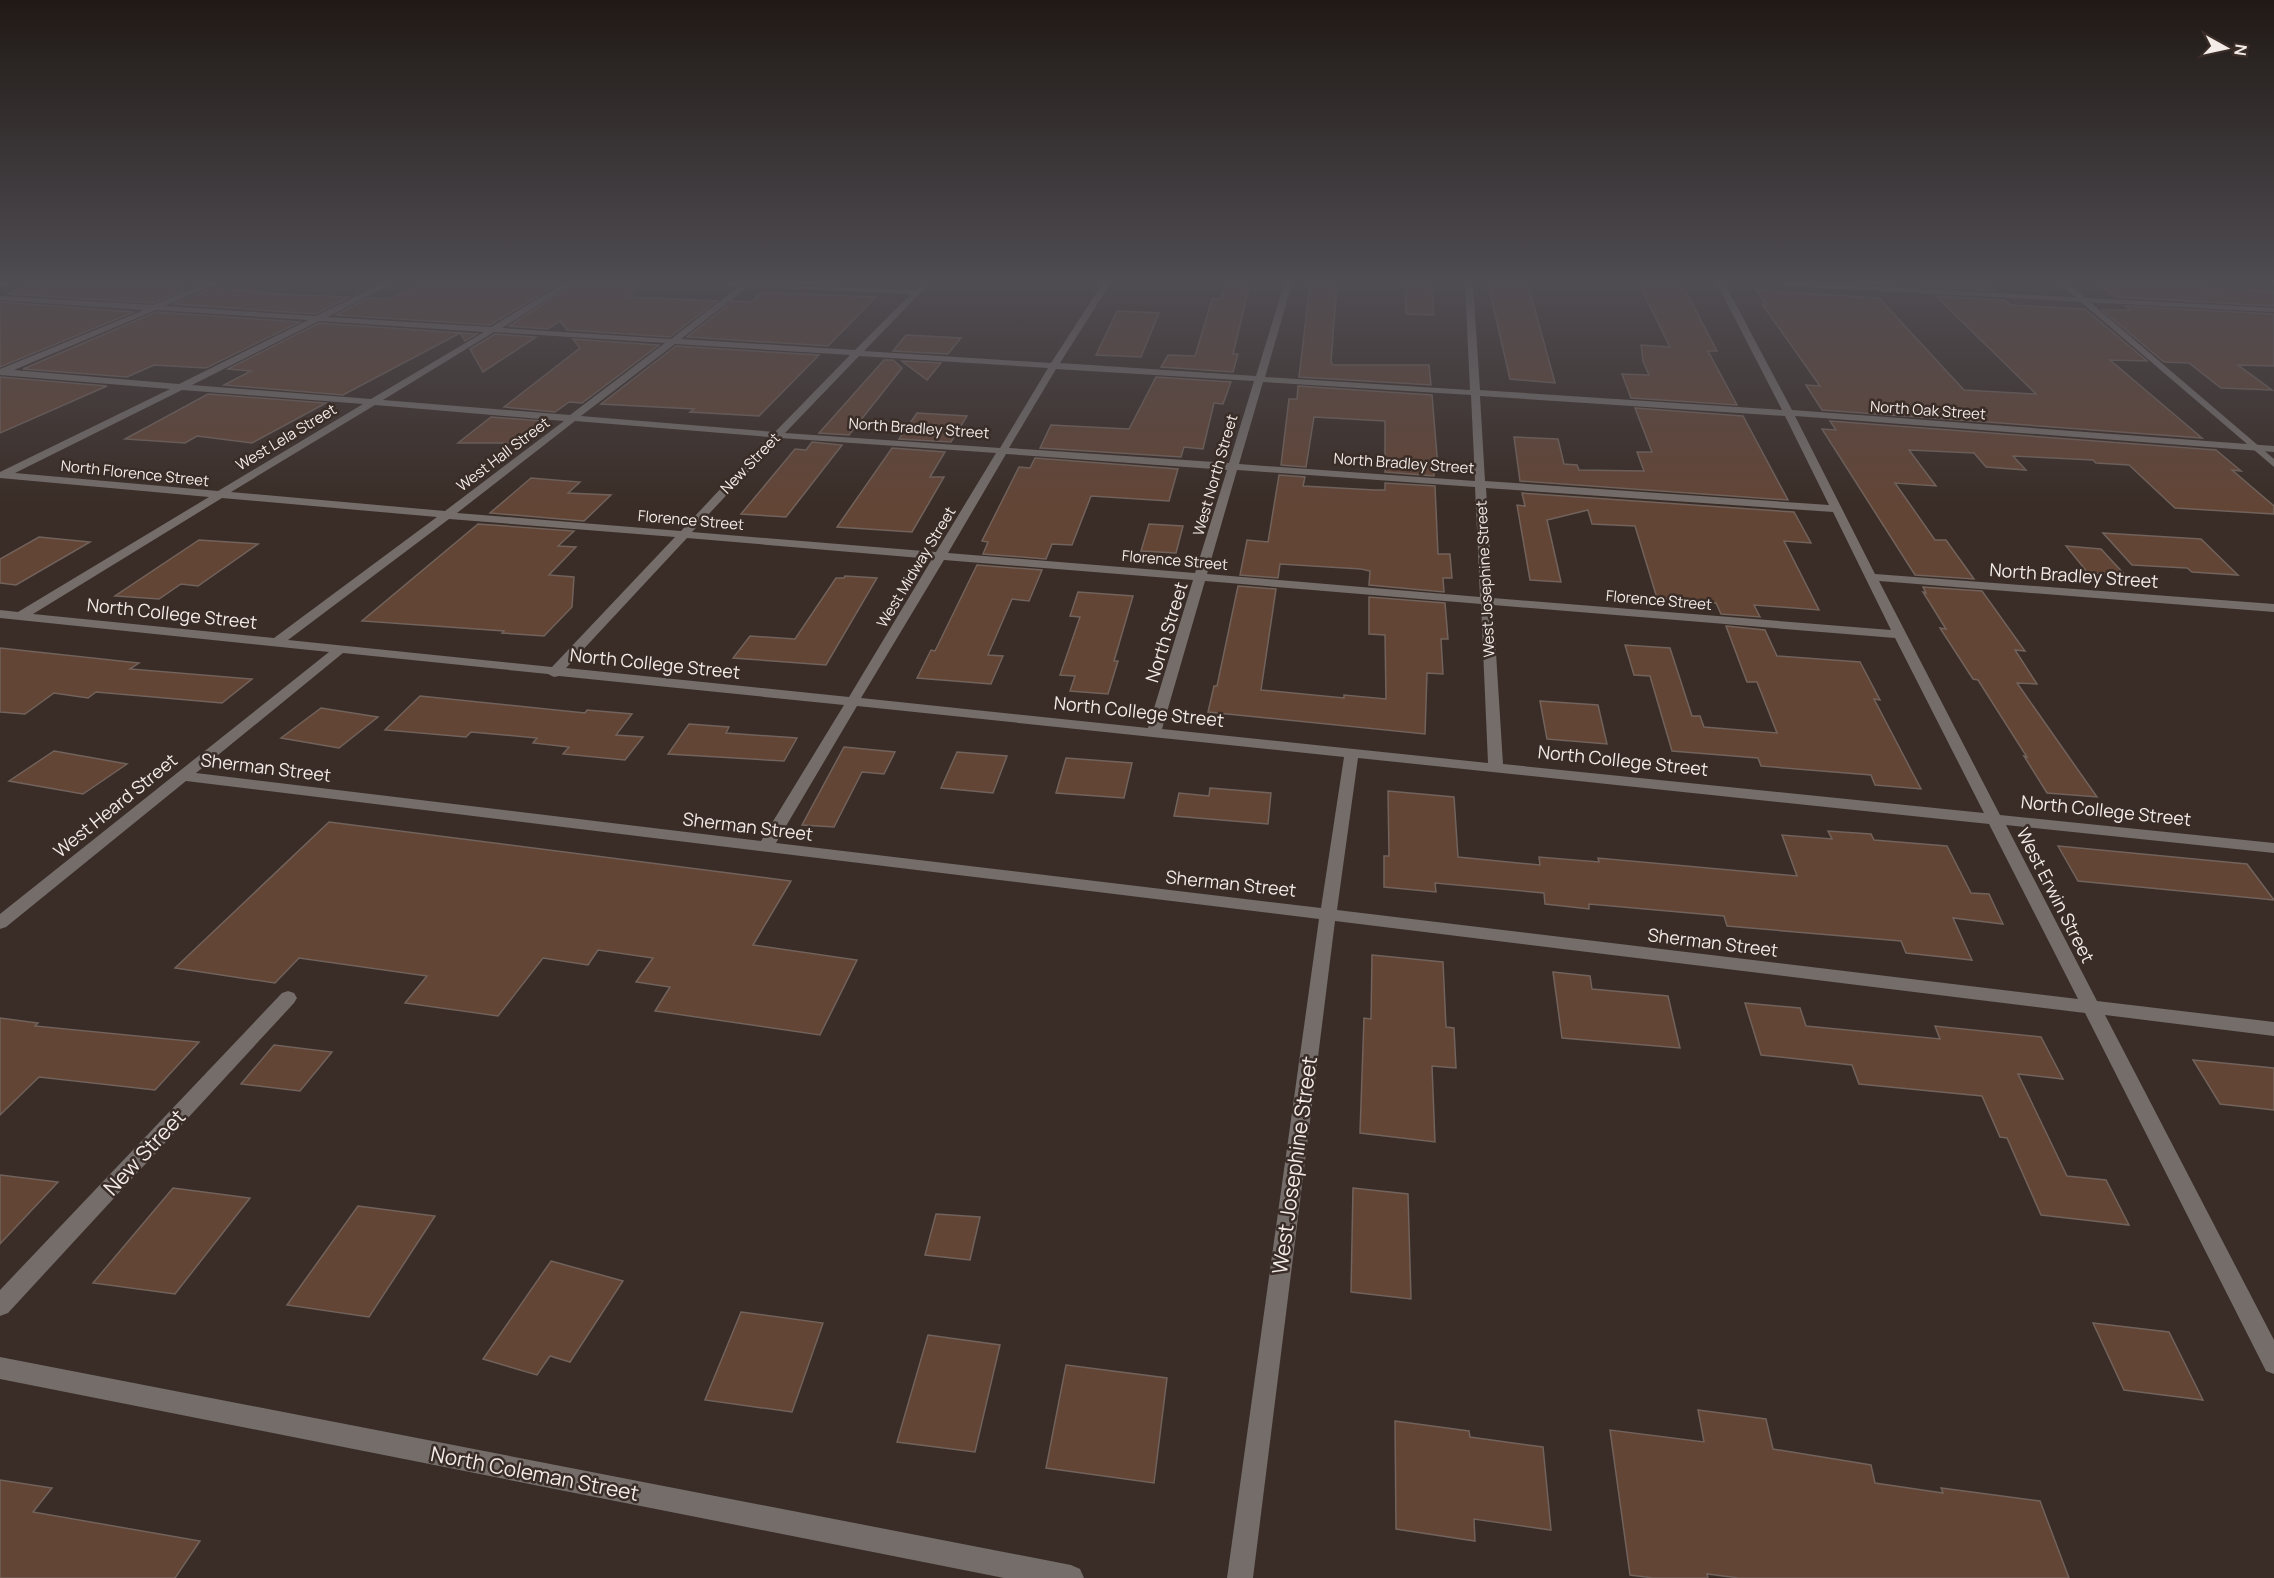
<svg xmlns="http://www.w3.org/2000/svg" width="2274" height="1578" font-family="Manrope,sans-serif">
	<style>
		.building { fill: #634536; stroke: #71625b; stroke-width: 1.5 }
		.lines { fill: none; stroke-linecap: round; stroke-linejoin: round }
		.minor { fill: #746d6a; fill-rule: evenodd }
		.tertiary { fill: #746d6a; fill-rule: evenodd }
		.labels { text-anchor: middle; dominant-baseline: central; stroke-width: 5; stroke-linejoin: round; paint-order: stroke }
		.far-street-label { font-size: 15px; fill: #f3ebe7; stroke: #3a2d27 }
		.street-label { font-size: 18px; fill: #f3ebe7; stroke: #3a2d27 }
		.near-street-label { font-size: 21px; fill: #f3ebe7; stroke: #3a2d27 }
	</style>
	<rect width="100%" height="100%" fill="#3a2d27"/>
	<g class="building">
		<path d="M 32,284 L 112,284 L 189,288 L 153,303 L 7,294 Z"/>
		<path d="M 422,284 L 558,284 L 490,325 L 336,315 L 368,298 L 388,299 Z"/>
		<path d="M 574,284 L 633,284 L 627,288 L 638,288 L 627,297 L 717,301 L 670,337 L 567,330 L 560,321 L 548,329 L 509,326 Z"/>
		<path d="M 1226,284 L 1250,284 L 1233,354 L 1238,354 L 1233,372 L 1161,367 L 1168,355 L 1195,356 L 1212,299 L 1220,299 Z"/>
		<path d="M 1310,284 L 1337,284 L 1331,362 L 1333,365 L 1429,365 L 1431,385 L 1299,377 Z"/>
		<path d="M 1405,284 L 1431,284 L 1434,315 L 1406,314 Z"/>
		<path d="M 1488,284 L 1528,284 L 1555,383 L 1510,379 Z"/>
		<path d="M 1924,284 L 1987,284 L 1995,291 L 1927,287 Z"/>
		<path d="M 2098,284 L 2274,291 L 2274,306 L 2115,297 Z"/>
		<path d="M 1640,286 L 1684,288 L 1717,351 L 1708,351 L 1737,405 L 1631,398 L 1622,374 L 1649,375 L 1643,361 L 1641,345 L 1670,347 Z"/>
		<path d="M 210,289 L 263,291 L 259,293 L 349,297 L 316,314 L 174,304 Z"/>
		<path d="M 1756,290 L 1879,298 L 1964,390 L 2036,394 L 1936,296 L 2005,300 L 2010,305 L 2085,309 L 2147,361 L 2110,360 L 2202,438 L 1822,410 L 1806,385 L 1820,386 L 1762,304 L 1766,304 Z"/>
		<path d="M 763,292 L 876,297 L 828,346 L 687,337 L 733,301 L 751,302 Z"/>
		<path d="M 0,302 L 134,312 L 0,367 Z"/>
		<path d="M 2126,306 L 2274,314 L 2274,366 L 2238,365 L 2272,390 L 2221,388 L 2189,363 L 2164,362 L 2102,310 L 2130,310 Z"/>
		<path d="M 1117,311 L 1159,313 L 1141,357 L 1096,355 Z"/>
		<path d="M 156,312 L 300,322 L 206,368 L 154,365 L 127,377 L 23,369 Z"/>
		<path d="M 319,323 L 477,334 L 465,341 L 460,333 L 343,395 L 224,385 L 251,371 L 228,369 Z"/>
		<path d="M 495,334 L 536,337 L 483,372 L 470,349 Z"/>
		<path d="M 906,335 L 961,338 L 948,354 L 893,351 Z"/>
		<path d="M 573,339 L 659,345 L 582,403 L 569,402 L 555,412 L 504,407 L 580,348 Z"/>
		<path d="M 676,346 L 819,355 L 759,416 L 690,412 L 694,409 L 601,404 Z"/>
		<path d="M 884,360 L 893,360 L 902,368 L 849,435 L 819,433 Z"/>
		<path d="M 902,361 L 941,363 L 927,380 Z"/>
		<path d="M 0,377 L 107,386 L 0,433 Z"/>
		<path d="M 1156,377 L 1231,382 L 1223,404 L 1214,403 L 1203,449 L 1184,447 L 1181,457 L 1040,448 L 1051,425 L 1129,429 Z"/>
		<path d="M 1298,386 L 1432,395 L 1438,468 L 1434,468 L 1434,476 L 1385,472 L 1385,421 L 1314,417 L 1306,467 L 1281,465 L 1289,399 L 1297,399 Z"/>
		<path d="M 208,394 L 326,403 L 252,443 L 197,436 L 185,443 L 125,439 Z"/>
		<path d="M 1635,408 L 1743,416 L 1788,500 L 1520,481 L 1514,437 L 1558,439 L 1564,464 L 1577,465 L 1579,470 L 1644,471 L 1637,452 L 1652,452 Z"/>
		<path d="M 917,413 L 967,416 L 951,442 L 899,439 Z"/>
		<path d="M 491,417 L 543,421 L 516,443 L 458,443 Z"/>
		<path d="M 1830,421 L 2216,450 L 2241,471 L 2232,470 L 2274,506 L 2274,514 L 2175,508 L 2129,465 L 2096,463 L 2093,460 L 2013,456 L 2026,470 L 1986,467 L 1974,453 L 1909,450 L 1936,486 L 1895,483 L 1935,540 L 1946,540 L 1974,579 L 1915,575 L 1822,429 L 1836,430 Z"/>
		<path d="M 812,442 L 842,445 L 786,517 L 741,514 L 795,449 L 806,450 Z"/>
		<path d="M 892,448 L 945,452 L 930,477 L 944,477 L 912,532 L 837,527 Z"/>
		<path d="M 1035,458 L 1178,469 L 1169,501 L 1091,496 L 1072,545 L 1052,544 L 1046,559 L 983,554 L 988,542 L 982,541 L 1019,467 L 1030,468 Z"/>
		<path d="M 1279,475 L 1305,477 L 1303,486 L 1375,490 L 1385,490 L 1385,483 L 1435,486 L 1438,554 L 1450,554 L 1452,578 L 1443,578 L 1444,592 L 1369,585 L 1370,571 L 1361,569 L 1280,564 L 1278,578 L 1240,575 L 1247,540 L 1268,542 Z"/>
		<path d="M 531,478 L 580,482 L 568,493 L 611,495 L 584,521 L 490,513 Z"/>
		<path d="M 1522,493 L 1794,512 L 1811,543 L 1784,541 L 1819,610 L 1754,605 L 1760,617 L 1721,614 L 1716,603 L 1657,598 L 1635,526 L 1592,524 L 1588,510 L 1547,520 L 1561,582 L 1530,580 L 1517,505 L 1525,506 Z"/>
		<path d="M 478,524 L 574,531 L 558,546 L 576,547 L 549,575 L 574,577 L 572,607 L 544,636 L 502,633 L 504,631 L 362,621 Z"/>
		<path d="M 1149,524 L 1183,526 L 1176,553 L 1141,551 Z"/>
		<path d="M 2103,533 L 2201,539 L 2238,575 L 2192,572 L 2187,568 L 2132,565 Z"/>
		<path d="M 39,537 L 90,542 L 16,585 L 0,583 L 0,559 Z"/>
		<path d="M 199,540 L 258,544 L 198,586 L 181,584 L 159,599 L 115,596 Z"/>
		<path d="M 2066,546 L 2101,549 L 2125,575 L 2088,573 Z"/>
		<path d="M 977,565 L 1042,570 L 1029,601 L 1012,599 L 988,655 L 1003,656 L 991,684 L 917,678 L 931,650 L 935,651 Z"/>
		<path d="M 845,576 L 877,578 L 826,665 L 733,658 L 750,636 L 795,639 L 836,578 L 844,578 Z"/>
		<path d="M 1238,586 L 1276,589 L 1261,690 L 1344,698 L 1344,695 L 1386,699 L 1385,635 L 1369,634 L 1369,597 L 1445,603 L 1448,639 L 1441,639 L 1443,674 L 1427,673 L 1425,734 L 1208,712 L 1214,686 L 1217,686 Z"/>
		<path d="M 1923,587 L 1982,591 L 2025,651 L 2015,650 L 2037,684 L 2017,683 L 2097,797 L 2047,793 L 2024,756 L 2027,757 L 1978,680 L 1973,679 L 1940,628 L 1946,629 L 1923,592 L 1926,593 Z"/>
		<path d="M 1078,592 L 1133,596 L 1114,661 L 1118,661 L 1108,694 L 1070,691 L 1075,676 L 1060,675 L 1080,617 L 1070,616 Z"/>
		<path d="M 1726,626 L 1765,630 L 1777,656 L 1860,662 L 1880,700 L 1874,699 L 1921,789 L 1875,785 L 1871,775 L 1761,766 L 1758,758 L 1672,751 L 1650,676 L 1634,675 L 1625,645 L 1670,648 L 1692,716 L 1700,716 L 1704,727 L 1777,733 L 1757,682 L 1747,682 Z"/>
		<path d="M 0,648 L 139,663 L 130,669 L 252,679 L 222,703 L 96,692 L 88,698 L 54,693 L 25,714 L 0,712 Z"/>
		<path d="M 420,696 L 585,713 L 587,710 L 632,714 L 616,735 L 643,737 L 625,760 L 563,754 L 569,747 L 533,743 L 537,738 L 471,732 L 466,737 L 385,730 Z"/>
		<path d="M 1540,701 L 1598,705 L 1607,744 L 1547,739 Z"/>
		<path d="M 321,708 L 378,717 L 339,748 L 281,738 Z"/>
		<path d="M 689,724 L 729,727 L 726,733 L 797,738 L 784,761 L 668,754 Z"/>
		<path d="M 844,747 L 895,752 L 884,774 L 862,772 L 834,827 L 802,825 Z"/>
		<path d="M 54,751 L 127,764 L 83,794 L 9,781 Z"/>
		<path d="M 957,752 L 1007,756 L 993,793 L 941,788 Z"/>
		<path d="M 1066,758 L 1132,763 L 1124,798 L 1056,793 Z"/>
		<path d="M 1210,788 L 1271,793 L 1268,824 L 1174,816 L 1179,793 L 1209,796 Z"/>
		<path d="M 1388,791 L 1454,797 L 1458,857 L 1540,865 L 1539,857 L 1599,862 L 1598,858 L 1797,876 L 1782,835 L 1832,839 L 1828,831 L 1871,834 L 1874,840 L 1947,846 L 1971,893 L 1989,894 L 2003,924 L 1953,918 L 1972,960 L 1906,953 L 1901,941 L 1727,926 L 1724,916 L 1589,904 L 1589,909 L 1545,904 L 1544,893 L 1435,883 L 1436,892 L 1384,887 L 1384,856 L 1389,856 Z"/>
		<path d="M 329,822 L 791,881 L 753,945 L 857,960 L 820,1035 L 655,1011 L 670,987 L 636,982 L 653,958 L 598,950 L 588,965 L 543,958 L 498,1016 L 405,1003 L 427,976 L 299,958 L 275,983 L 175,968 Z"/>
		<path d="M 2058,846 L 2247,864 L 2274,900 L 2078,881 Z"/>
		<path d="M 1372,955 L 1443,962 L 1446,1027 L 1454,1028 L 1456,1068 L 1432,1066 L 1435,1142 L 1360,1133 L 1364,1018 L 1371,1019 Z"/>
		<path d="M 1553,972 L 1590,976 L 1592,989 L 1668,996 L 1680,1048 L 1562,1038 Z"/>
		<path d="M 1745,1003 L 1800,1008 L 1806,1026 L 1940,1039 L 1935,1026 L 2041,1037 L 2063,1079 L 2018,1074 L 2067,1176 L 2106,1180 L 2129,1225 L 2041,1215 L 2007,1138 L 2000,1137 L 1982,1096 L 1859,1084 L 1852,1065 L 1761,1055 Z"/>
		<path d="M 0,1018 L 38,1023 L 35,1026 L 199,1042 L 155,1090 L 39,1077 L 0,1115 Z"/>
		<path d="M 274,1045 L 332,1052 L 300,1091 L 241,1084 Z"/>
		<path d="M 2193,1060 L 2274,1068 L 2274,1110 L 2220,1104 Z"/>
		<path d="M 0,1175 L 58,1182 L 0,1244 Z"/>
		<path d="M 173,1188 L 250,1198 L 175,1294 L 93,1283 Z"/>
		<path d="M 1353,1188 L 1408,1194 L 1411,1299 L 1351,1292 Z"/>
		<path d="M 358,1206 L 435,1216 L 369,1317 L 287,1305 Z"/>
		<path d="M 936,1214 L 980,1217 L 970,1260 L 925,1255 Z"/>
		<path d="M 551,1261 L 623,1281 L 570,1362 L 550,1356 L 537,1375 L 483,1359 Z"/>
		<path d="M 741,1312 L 823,1323 L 792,1412 L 705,1400 Z"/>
		<path d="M 2093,1323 L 2169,1332 L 2203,1400 L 2124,1390 Z"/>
		<path d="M 928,1335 L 1000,1345 L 975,1452 L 897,1442 Z"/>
		<path d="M 1066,1365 L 1167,1378 L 1154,1483 L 1046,1468 Z"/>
		<path d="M 1698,1410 L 1766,1419 L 1773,1449 L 1871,1465 L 1875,1483 L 1943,1493 L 1941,1488 L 2040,1501 L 2069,1578 L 1739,1578 L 1707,1574 L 1708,1578 L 1653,1578 L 1630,1575 L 1610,1430 L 1704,1442 Z"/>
		<path d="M 1395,1421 L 1469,1431 L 1470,1437 L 1543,1447 L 1551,1530 L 1474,1519 L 1475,1541 L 1396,1529 Z"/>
		<path d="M 0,1480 L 52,1488 L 33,1512 L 200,1541 L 175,1578 L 0,1578 Z"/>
	</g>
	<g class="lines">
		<g class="minor">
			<path d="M 0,284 L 6,284 L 0,287 Z"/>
			<path d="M 204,284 L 215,284 L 165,306 L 316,316 L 381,284 L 391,284 L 328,317 L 491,327 L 562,284 L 572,284 L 502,328 L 671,339 L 738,287 L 718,284 L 915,290 L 921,284 L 929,284 L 864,351 L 1051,363 L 1102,284 L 1110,284 L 1060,363 L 1256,376 L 1284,284 L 1292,284 L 1265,377 L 1470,390 L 1465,284 L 1473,284 L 1480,390 L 1782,410 L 1717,284 L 1725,284 L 1792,410 L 2274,446 L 2274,452 L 1795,416 L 1875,574 L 2274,604 L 2274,612 L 1879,581 L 2000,815 L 2274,843 L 2274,853 L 2006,825 L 2097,1001 L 2274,1022 L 2274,1036 L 2105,1015 L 2274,1340 L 2274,1374 L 2266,1371 L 2085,1013 L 1335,921 L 1253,1578 L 1227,1578 L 1319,919 L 186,781 L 6,927 L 0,929 L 0,914 L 329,652 L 0,618 L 0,610 L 18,612 L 209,497 L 0,478 L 0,472 L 170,389 L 0,375 L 0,369 L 144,310 L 0,300 L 0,296 L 153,305 ZM 748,287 L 911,294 L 855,350 L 681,339 ZM 156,310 L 308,320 L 179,384 L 14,370 ZM 319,321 L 484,332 L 371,399 L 192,385 ZM 494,332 L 665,343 L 570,415 L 383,400 ZM 675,344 L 850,355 L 775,432 L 581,416 ZM 859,356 L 1048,368 L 1000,448 L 785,433 ZM 1056,369 L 1254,381 L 1229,463 L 1009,448 ZM 1263,382 L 1471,395 L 1475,481 L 1239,464 ZM 182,390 L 363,404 L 218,491 L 15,473 ZM 1480,396 L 1785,416 L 1829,505 L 1485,481 ZM 375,405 L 564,421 L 445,511 L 231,492 ZM 575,421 L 769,437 L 681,531 L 457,513 ZM 780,438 L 996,453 L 936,552 L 692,532 ZM 1006,454 L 1227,470 L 1195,573 L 948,553 ZM 1237,470 L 1475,487 L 1480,597 L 1207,574 ZM 1486,488 L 1833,512 L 1891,630 L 1493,598 ZM 222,498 L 437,517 L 274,638 L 33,614 ZM 449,519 L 675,537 L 552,667 L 288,640 ZM 687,538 L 932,559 L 849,697 L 566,668 ZM 944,560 L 1193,580 L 1148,728 L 861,698 ZM 1205,581 L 1481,604 L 1488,763 L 1162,729 ZM 1493,605 L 1895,638 L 1984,813 L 1503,764 ZM 343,653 L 548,674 L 554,677 L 559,676 L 844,705 L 761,841 L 196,773 ZM 857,706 L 1344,757 L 1321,908 L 776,843 ZM 1358,758 L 1989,824 L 2078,999 L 1337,910 Z"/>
			<path d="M 1780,284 L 1829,284 L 2274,308 L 2274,312 L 1784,286 Z"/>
			<path d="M 288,991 L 294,993 L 297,998 L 294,1003 L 8,1313 L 0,1316 L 0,1290 L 282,993 Z"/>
			<path d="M 0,1357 L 1071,1565 L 1080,1569 L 1084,1578 L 1004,1578 L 0,1379 Z"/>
		</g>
		<path class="tertiary" d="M 2060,284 L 2069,284 L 2274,459 L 2274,467 Z"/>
	</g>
	<linearGradient id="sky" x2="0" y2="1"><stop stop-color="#201915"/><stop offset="0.56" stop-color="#4f4c52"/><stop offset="1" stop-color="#4f4c52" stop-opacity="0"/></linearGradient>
	<rect width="2274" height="505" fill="url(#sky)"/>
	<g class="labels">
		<g class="far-street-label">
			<text transform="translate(1928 410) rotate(4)">North Oak Street</text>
			<text transform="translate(919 428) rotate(4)">North Bradley Street</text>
			<text transform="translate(286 437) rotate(-31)">West Lela Street</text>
			<text transform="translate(503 454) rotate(-37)">West Hall Street</text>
			<text transform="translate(750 463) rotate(-46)">New Street</text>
			<text transform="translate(1404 463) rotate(4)">North Bradley Street</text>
			<text transform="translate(135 473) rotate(6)">North Florence Street</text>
			<text transform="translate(1215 475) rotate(-74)">West North Street</text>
			<text transform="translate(691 520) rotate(5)">Florence Street</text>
			<text transform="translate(1175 560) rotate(5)">Florence Street</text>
			<text transform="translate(916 567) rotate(-59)">West Midway Street</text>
			<text transform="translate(1485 579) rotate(-93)">West Josephine Street</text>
			<text transform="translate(1659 600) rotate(5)">Florence Street</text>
		</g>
		<g class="street-label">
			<text transform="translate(2074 575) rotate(4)">North Bradley Street</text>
			<text transform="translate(172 613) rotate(6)">North College Street</text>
			<text transform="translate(1166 632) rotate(-73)">North Street</text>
			<text transform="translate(655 663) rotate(6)">North College Street</text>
			<text transform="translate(1139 711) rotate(6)">North College Street</text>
			<text transform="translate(1623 760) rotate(6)">North College Street</text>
			<text transform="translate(266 767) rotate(7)">Sherman Street</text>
			<text transform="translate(115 805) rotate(-39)">West Heard Street</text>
			<text transform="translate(2106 810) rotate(6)">North College Street</text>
			<text transform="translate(748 826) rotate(7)">Sherman Street</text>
			<text transform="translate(1231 883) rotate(6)">Sherman Street</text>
			<text transform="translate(2056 895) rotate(63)">West Erwin Street</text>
			<text transform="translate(1713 942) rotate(7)">Sherman Street</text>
		</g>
		<g class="near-street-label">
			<text transform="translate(144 1152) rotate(-47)">New Street</text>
			<text transform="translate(1294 1165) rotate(-82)">West Josephine Street</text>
			<text transform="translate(535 1473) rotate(11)">North Coleman Street</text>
		</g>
	</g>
	<g transform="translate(2226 48) rotate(98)" stroke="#3a2d27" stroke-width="4.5" paint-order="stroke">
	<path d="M0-4.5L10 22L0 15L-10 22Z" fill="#f3ebe7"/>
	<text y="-9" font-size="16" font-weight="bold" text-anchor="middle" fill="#f3ebe7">N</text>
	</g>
</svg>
